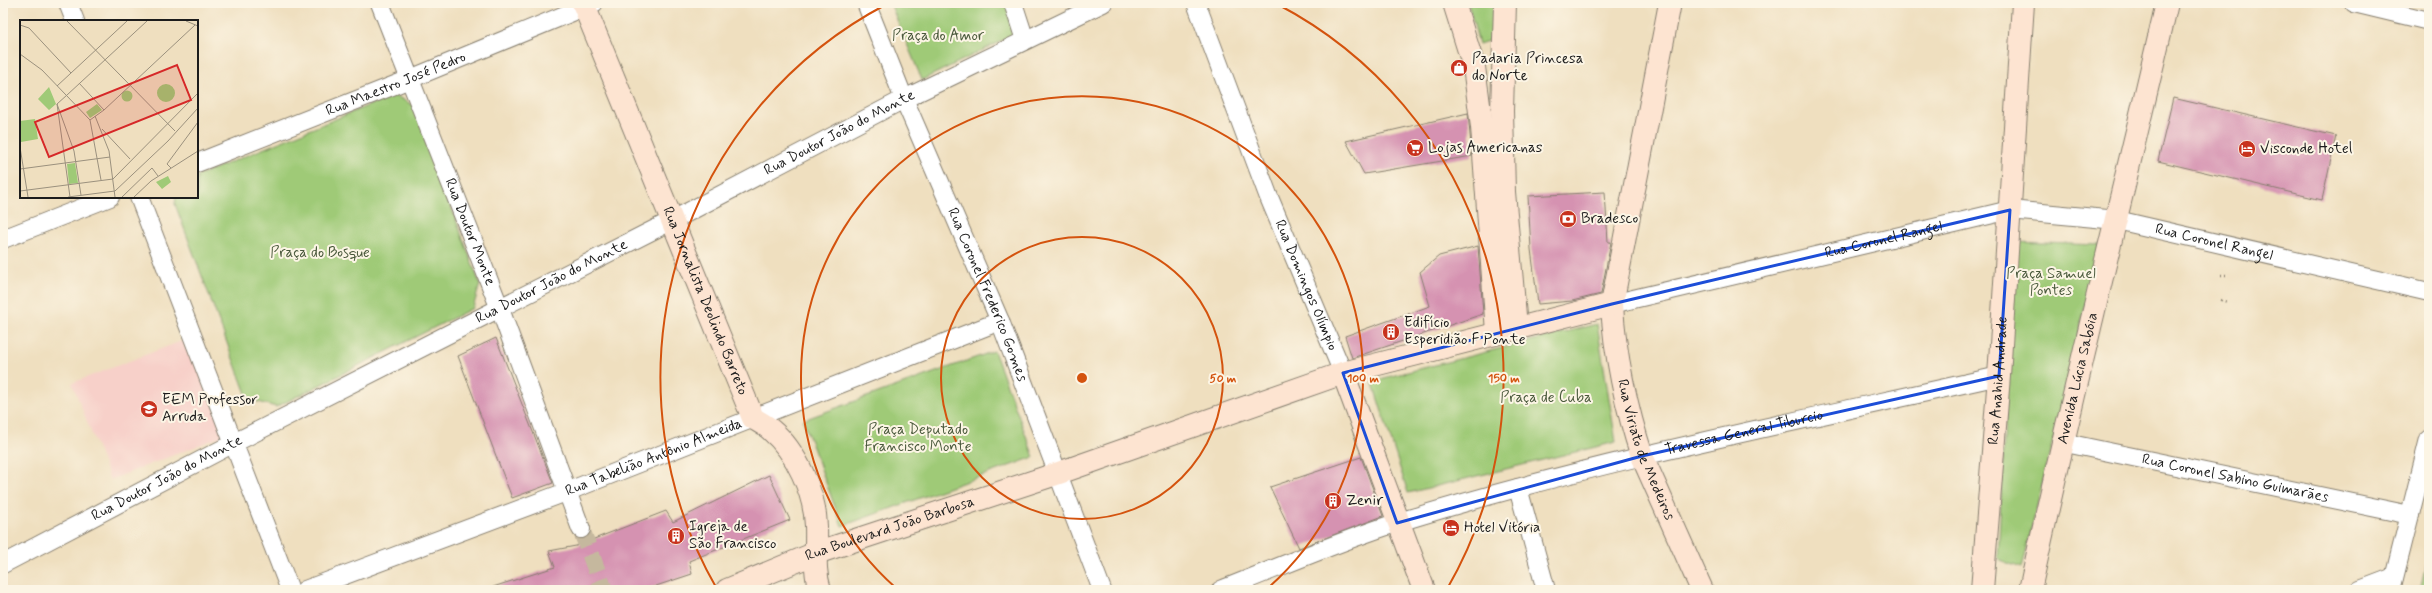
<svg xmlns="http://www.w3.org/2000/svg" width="2432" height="593" font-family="Mynerve,sans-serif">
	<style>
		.built { fill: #f7d0c9 }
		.green { fill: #9fca77; stroke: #5e734a }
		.building { fill: #d592b1 }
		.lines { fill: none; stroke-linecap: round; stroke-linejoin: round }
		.street-tunnel { stroke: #c5b89e; stroke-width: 18; stroke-dasharray: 18 9; stroke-linecap: butt }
		.street-casing { stroke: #867e6e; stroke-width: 20 }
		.secondary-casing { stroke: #867e6e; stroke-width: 24 }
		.path { stroke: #867e6e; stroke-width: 2.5; stroke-dasharray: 1 3; stroke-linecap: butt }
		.street { stroke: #fff; stroke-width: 18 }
		.secondary { stroke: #fde4d1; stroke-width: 22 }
		.marked { fill: none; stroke: #1d4ed8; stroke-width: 3; stroke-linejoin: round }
		.ring { fill: none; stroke: #d4530e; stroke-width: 2 }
		.labels { text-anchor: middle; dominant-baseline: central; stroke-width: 4; stroke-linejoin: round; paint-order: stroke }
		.park-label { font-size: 15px; fill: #4a593c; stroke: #fcf5e5 }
		.poi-label { font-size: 15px; fill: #1c1c1c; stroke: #fcf5e5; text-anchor: start }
		.street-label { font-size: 15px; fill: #1c1c1c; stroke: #fcf5e5 }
		.inset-road { fill: none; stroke: #9b917e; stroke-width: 1 }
		.view { fill: #d62828; fill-opacity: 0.15; stroke: #d62828; stroke-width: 2 }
		.inset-edge { fill: none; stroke: #1c1c1c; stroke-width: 2 }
		.centre { fill: #d4530e; stroke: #fcf5e5; stroke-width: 2 }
		.ring-label { font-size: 12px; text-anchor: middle; font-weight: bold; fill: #d4530e; stroke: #fcf5e5; stroke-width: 4; stroke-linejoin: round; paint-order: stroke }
	</style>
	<rect width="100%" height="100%" fill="#fcf5e5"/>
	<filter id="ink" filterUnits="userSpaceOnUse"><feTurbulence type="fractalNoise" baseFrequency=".025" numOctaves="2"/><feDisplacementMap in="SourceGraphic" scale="8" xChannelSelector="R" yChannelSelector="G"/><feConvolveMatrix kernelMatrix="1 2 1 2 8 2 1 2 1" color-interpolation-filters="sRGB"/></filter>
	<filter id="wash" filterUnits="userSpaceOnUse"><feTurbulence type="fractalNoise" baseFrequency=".012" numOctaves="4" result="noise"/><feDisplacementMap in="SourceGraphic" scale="16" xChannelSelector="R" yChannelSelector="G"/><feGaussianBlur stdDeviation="0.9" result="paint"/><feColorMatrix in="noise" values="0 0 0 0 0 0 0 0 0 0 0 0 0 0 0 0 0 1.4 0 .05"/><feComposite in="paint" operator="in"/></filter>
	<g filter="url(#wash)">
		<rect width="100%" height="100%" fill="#efdfbf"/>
		<path class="built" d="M 187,339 L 225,435 L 110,480 L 72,383 Z"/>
		<g class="green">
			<path d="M 890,3 L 1010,3 L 1020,32 L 922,80 Z"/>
			<path d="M 1468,3 L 1500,3 L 1494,39 L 1479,44 Z"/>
			<path d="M 394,95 L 413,105 L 480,284 L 473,308 L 276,407 L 248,399 L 175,204 L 176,197 L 197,197 L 197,176 Z"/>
			<path d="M 2014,242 L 2100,245 L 2022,568 L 1998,559 Z"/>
			<path d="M 1597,324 L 1616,442 L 1408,493 L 1372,381 Z"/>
			<path d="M 994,351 L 1034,457 L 842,526 L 803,420 Z"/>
			<path d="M 2429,551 L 2429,590 L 2420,590 Z"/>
		</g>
		<g id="blocks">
			<g class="building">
				<path d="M 2173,98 L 2336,136 L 2322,200 L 2158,161 Z"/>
				<path d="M 1468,113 L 1472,156 L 1364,174 L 1346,141 Z"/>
				<path d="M 1605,192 L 1608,242 L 1611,242 L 1601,294 L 1572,301 L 1538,304 L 1531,249 L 1528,196 Z"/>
				<path d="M 1478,246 L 1483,314 L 1352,358 L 1345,336 L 1430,306 L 1420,272 L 1439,256 Z"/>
				<path d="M 496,338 L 553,483 L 512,498 L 458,356 Z"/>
				<path d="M 1361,457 L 1383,516 L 1299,548 L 1270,487 Z"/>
				<path d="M 769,475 L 790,520 L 689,561 L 692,574 L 644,590 L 493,590 L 493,587 L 555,567 L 549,551 L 576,546 L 666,511 L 673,522 Z"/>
			</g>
		</g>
	</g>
	<g filter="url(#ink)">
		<use href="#blocks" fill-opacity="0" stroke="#867e6e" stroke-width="1"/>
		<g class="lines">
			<path class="street-tunnel" d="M 581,529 L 604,590"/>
			<defs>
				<g id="street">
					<path d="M 68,3 L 75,21"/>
					<path id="s1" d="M 380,3 L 500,309 L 581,529"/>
					<path id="s2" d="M 866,3 L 904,99 L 1000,321 L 1102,590"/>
					<path d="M 1013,3 L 1025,40"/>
					<path id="s3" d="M 1196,3 L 1268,195 L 1343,373"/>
					<path d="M 2354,3 L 2429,21"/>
					<path id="s4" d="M 197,163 L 410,79 L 594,3"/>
					<path d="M 139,197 L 290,590"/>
					<path d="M 3,239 L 110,197"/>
					<path id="s5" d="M 1612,304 L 2010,210 L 2117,220 L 2429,292"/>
					<path id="s6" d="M 2061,442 L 2410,515"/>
					<path d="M 1518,488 L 1546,590"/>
					<path id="s7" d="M 3,564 L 234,443 L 673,220 L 904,99 L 1103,3"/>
					<path id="s8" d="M 305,590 L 566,492 L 1000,321"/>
					<path id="s9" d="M 1221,590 C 1280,567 1339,541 1399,522 C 1596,461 1799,421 1999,376"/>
					<path d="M 2360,590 L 2394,577"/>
					<path d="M 2391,590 L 2429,439"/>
				</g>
				<g id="secondary">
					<path id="s10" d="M 583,3 L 753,418 C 759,422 766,425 771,430 C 796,451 815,493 816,526 C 817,548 813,569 820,590"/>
					<path d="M 1454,3 L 1474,67 L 1482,127 L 1497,332"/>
					<path d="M 1505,3 L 1502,111 L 1504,192 L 1516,327"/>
					<path id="s11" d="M 1670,3 L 1612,304 C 1614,351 1627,411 1642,456 L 1702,590"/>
					<path d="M 1343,373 L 1424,590"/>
					<path id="s12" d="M 727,590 L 816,553 L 1056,474 L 1343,373 L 1612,304"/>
					<path id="s13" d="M 1982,590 L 1999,376 L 2023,3"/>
					<path id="s14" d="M 2030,590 C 2072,393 2122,199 2167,3"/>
				</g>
			</defs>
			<use href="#street" class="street-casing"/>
			<use href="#secondary" class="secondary-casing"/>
			<g class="path">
				<path d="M 2221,275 L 2226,275"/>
				<path d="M 2221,300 L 2227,302"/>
			</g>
			<use href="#street" class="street"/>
			<use href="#secondary" class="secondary"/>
		</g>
	</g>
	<path class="marked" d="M 2010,210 L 1999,376 L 1642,456 L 1397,523 L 1343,373 L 1612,304 Z"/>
	<g class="ring">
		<circle cx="1082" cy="378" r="141"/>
		<path d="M896 588A281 281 0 1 1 1268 588"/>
		<path d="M717 589A422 422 0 0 1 887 4M1277 4A422 422 0 0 1 1447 589"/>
	</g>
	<defs>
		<symbol id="shop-disc" viewBox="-11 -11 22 22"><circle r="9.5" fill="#c8321e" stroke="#fcf5e5"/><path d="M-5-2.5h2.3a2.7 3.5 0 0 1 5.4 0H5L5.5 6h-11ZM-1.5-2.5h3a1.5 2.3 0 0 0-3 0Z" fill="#fff"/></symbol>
		<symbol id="supermarket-disc" viewBox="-11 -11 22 22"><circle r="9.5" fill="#c8321e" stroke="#fcf5e5"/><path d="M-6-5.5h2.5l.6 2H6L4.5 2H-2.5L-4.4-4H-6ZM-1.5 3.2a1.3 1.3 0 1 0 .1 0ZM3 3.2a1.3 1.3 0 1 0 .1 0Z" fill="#fff"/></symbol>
		<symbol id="hotel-disc" viewBox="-11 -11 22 22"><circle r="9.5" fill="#c8321e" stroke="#fcf5e5"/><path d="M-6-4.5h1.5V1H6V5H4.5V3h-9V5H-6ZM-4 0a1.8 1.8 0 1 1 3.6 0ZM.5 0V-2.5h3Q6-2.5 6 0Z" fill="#fff"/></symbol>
		<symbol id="bank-disc" viewBox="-11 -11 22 22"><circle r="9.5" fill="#c8321e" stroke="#fcf5e5"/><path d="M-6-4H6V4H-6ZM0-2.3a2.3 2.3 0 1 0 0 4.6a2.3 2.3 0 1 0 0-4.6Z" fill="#fff"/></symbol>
		<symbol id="building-disc" viewBox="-11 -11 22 22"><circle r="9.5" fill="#c8321e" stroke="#fcf5e5"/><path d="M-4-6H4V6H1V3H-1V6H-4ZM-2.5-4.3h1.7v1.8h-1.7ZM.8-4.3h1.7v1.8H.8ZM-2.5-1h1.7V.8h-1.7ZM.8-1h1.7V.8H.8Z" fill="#fff"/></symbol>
		<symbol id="school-disc" viewBox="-11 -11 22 22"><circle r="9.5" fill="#c8321e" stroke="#fcf5e5"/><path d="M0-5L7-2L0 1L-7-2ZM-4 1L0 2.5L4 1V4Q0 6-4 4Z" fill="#fff"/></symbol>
	</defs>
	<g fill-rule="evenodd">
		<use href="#shop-disc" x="1449" y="58" width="20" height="20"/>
		<use href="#supermarket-disc" x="1405" y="138" width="20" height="20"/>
		<use href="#hotel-disc" x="2237" y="139" width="20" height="20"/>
		<use href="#bank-disc" x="1558" y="209" width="20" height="20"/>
		<use href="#building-disc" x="1381" y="322" width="20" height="20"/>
		<use href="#school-disc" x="139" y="399" width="20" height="20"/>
		<use href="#building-disc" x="1323" y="491" width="20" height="20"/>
		<use href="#hotel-disc" x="1441" y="518" width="20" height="20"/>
		<use href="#building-disc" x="666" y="526" width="20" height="20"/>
	</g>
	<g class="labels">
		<g class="park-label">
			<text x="938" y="36">Praça do Amor</text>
			<text x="320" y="253">Praça do Bosque</text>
			<text x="2051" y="274">Praça Samuel<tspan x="2051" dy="17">Pontes</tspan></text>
			<text x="1546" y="398">Praça de Cuba</text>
			<text x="918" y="430">Praça Deputado<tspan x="918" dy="17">Francisco Monte</tspan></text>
		</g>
		<g class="poi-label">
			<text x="1472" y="59">Padaria Princesa<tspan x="1472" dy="17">do Norte</tspan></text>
			<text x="1428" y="148">Lojas Americanas</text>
			<text x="2260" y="149">Visconde Hotel</text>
			<text x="1581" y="219">Bradesco</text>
			<text x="1404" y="323">Edifício<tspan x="1404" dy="17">Esperidião F Ponte</tspan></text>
			<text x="162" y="400">EEM Professor<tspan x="162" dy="17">Arruda</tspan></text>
			<text x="1346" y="501">Zenir</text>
			<text x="689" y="527">Igreja de<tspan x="689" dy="17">São Francisco</tspan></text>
			<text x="1464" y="528">Hotel Vitória</text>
		</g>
		<g class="street-label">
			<text stroke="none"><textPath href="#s4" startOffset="214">Rua Maestro José Pedro</textPath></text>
			<text stroke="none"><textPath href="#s7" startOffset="941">Rua Doutor João do Monte</textPath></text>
			<text stroke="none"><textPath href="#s1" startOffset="246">Rua Doutor Monte</textPath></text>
			<text stroke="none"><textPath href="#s5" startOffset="279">Rua Coronel Rangel</textPath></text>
			<text stroke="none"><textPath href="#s5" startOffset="616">Rua Coronel Rangel</textPath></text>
			<text stroke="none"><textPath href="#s7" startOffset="617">Rua Doutor João do Monte</textPath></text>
			<text stroke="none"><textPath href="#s3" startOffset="303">Rua Domingos Olímpio</textPath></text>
			<text stroke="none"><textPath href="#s2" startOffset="316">Rua Coronel Frederico Gomes</textPath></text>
			<text stroke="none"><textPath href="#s10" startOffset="322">Rua Jornalista Deolindo Barreto</textPath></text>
			<text stroke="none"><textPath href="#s14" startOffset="217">Avenida Lúcia Sabóia</textPath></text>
			<text stroke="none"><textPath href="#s13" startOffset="210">Rua Anahid Andrade</textPath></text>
			<text stroke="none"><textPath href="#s9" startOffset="547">Travessa General Tiburcio</textPath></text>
			<text stroke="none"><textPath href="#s11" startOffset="457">Rua Viriato de Medeiros</textPath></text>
			<text stroke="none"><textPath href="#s8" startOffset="373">Rua Tabelião Antônio Almeida</textPath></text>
			<text stroke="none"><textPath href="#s7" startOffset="185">Rua Doutor João do Monte</textPath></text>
			<text stroke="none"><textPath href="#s6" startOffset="178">Rua Coronel Sabino Guimarães</textPath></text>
			<text stroke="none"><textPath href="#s12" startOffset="174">Rua Boulevard João Barbosa</textPath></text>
		</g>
	</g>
	<g transform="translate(20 20)">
		<rect width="178" height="178" fill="#efdfbf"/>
		<path d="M137 73a9 9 0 1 1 18 0a9 9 0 1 1-18 0ZM 29,67 L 36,84 L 29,90 L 18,79 ZM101.5 76a5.5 5.5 0 1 1 11 0a5.5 5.5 0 1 1-11 0ZM 77,84 L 82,90 L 70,98 L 66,92 ZM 15,99 L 18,119 L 1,122 L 0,101 ZM 55,143 L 58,163 L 49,164 L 47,144 ZM 148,156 L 151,162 L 142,169 L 136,162 Z" fill="#9fca77"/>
		<path class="inset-road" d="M 47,1 L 155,111M 166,1 L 178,6M 0,5 L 9,8 L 51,53M 0,34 L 22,50 L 70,100 L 84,90 L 59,63M 37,66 L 107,1M 47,75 L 127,1M 37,84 L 54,131 L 61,175M 37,84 L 50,177M 37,84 L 47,75M 84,90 L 175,5M 75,96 L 89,131 L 95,177M 70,100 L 81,160M 82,109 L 110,139M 0,127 L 8,177M 151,148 L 147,144 L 178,102M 0,149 L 90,137M 0,171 L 93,159 L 178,73M 95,171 L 148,121 L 178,88M 48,177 L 95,171M 102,177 L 132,148 L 138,156M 114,177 L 131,161 L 178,131"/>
		<path class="view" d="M 157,45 L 171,80 L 29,137 L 15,102 Z"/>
		<rect width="178" height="178" class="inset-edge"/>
	</g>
	<circle cx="1082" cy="378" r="6" class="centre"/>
	<g class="ring-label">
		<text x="1223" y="382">50 m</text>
		<text x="1363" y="382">100 m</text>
		<text x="1504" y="382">150 m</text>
	</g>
	<rect width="2432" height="593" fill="none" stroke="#fcf5e5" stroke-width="16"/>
</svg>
